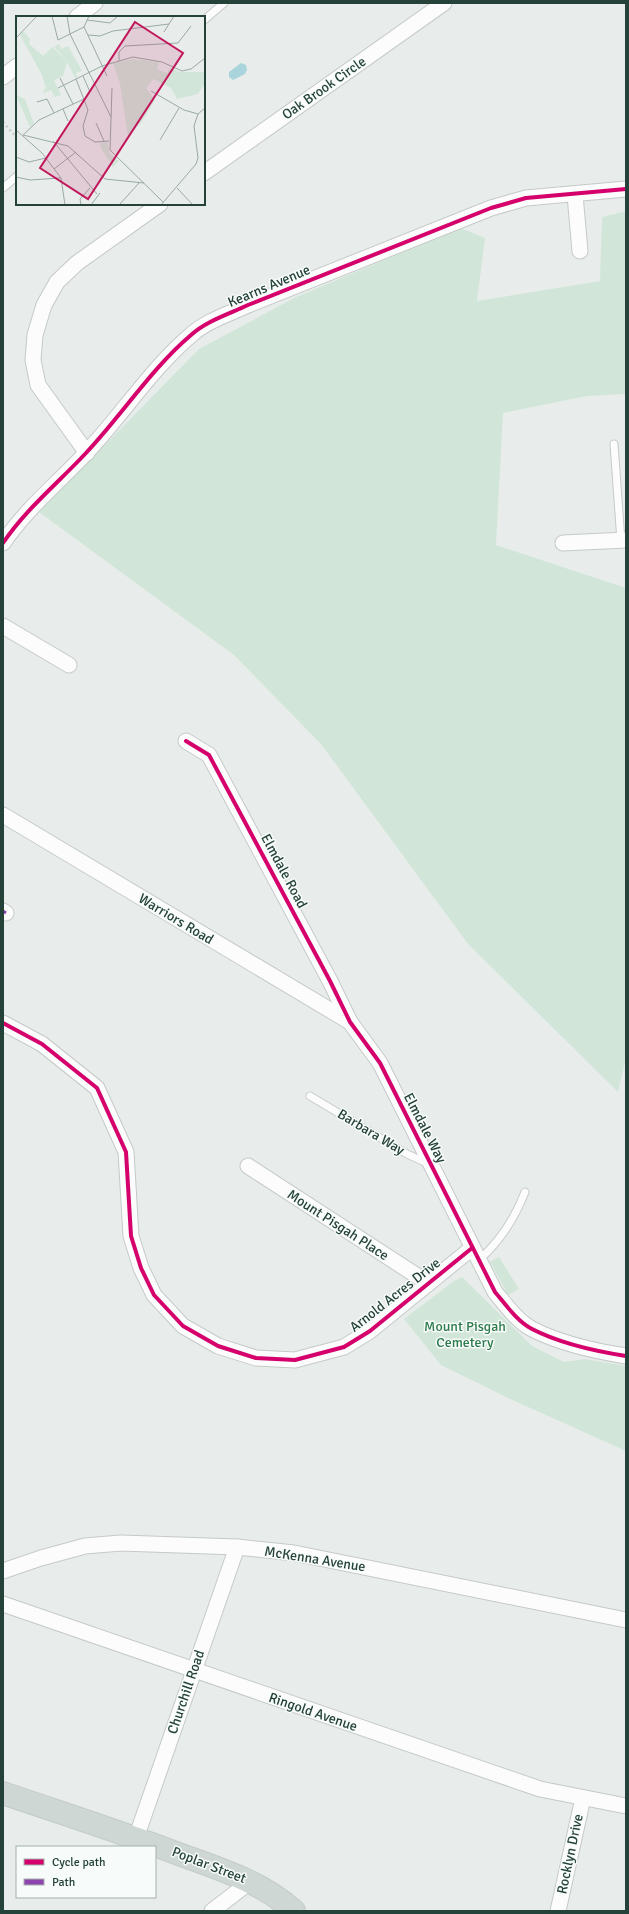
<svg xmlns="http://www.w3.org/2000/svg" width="629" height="1914" font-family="Signika,sans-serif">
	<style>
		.green { fill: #d1e6d8 }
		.water { fill: #a9d4db }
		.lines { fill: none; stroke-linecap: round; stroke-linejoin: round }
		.service-casing { stroke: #c5cac8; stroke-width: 9 }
		.minor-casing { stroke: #c5cac8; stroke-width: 17 }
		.primary-casing { stroke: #c3ccc9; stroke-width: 24 }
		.path { stroke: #c3ccca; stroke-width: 2.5; stroke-dasharray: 2 3; stroke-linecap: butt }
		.service { stroke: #fcfcfc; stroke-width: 7 }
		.minor { stroke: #fcfcfc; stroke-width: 15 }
		.primary { stroke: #cfd7d5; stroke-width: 22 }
		.quiet { stroke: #8e44ad; stroke-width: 3; stroke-dasharray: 6 3; stroke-linecap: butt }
		.cycleway-casing { stroke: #f7fbf9; stroke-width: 6 }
		.cycleway { stroke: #d6006c; stroke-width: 4 }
		.labels { text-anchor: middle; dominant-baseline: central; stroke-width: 3; stroke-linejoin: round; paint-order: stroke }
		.street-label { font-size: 14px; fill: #24423a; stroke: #f7fbf9 }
		.park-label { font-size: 14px; fill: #2d7a4b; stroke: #f7fbf9 }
		.inset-road { fill: none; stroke: #9aa9a4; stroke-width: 1 }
		.view { fill: #c2185b; fill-opacity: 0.15; stroke: #c2185b; stroke-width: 2 }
		.inset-edge { fill: none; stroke: #24423a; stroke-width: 2 }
	</style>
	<rect width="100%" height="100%" fill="#e8edeb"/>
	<g class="green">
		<path d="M 626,211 L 626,394 L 587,396 L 503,413 L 496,545 L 626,588 L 626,1058 L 618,1092 L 468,944 L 321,744 L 234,655 L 39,512 L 199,349 L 294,298 L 460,228 L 485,238 L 477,301 L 600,281 L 602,217 Z"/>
		<path d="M 499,1257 L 519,1289 L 508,1295 L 490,1262 Z"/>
		<path d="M 462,1277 L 532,1346 L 564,1362 L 585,1359 L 626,1366 L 626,1451 L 508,1398 L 441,1365 L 404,1319 L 454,1281 Z"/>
	</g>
	<path class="water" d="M 241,63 L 246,65 L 247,70 L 245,74 L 233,80 L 229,77 L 229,72 Z"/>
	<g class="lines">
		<defs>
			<g id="service">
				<path d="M 204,20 L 224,3"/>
				<path d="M 3,188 L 17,176"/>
				<path d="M 614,444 L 621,541"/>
				<path d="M 310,1096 L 407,1154 L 429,1164"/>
				<path d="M 479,1260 C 499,1242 515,1218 525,1192"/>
			</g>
			<g id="minor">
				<path d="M 77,17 L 95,3"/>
				<path d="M 3,77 L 17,66"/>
				<path d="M 204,173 L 444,3"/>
				<path d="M 575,195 L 580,251"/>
				<path d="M 87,453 L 38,385 L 33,360 L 35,335 L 44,305 L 57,282 L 77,263 L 160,204"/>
				<path d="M 3,543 C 26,509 58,483 86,453 C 122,415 151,369 191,335 C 206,321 229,314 248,305 L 491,208 L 526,198 L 626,189"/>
				<path d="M 563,543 L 626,540"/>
				<path d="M 3,626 L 69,665"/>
				<path d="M 186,741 L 209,755 L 330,981 L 350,1022 L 380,1063 L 495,1292 C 506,1305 517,1321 532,1329 C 561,1344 594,1351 626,1356"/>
				<path d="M 3,815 L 350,1022"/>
				<path d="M 3,911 L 6,913"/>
				<path d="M 3,1023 L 42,1044 L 97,1088 L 126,1152 L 131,1236 L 141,1268 L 154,1295 L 183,1326 L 218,1346 L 256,1358 L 295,1360 L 344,1347 L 370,1331 L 472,1248"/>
				<path d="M 248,1166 L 428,1283"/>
				<path d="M 3,1571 L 41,1558 L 85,1546 L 121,1543 L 237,1547 L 294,1553 L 626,1620"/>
				<path d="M 3,1604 L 540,1789 L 626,1806"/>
				<path d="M 136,1838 L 237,1547"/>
				<path d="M 212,1911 L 251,1881"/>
				<path d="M 558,1911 L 583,1798"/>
			</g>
			<path id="primary" d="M 3,1793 C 64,1814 124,1833 184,1856 C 223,1870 263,1883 294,1911"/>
		</defs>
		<use href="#service" class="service-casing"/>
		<use href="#minor" class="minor-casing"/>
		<use href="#primary" class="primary-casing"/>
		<g class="path">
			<path d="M 3,122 L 17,138"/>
			<path d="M 17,150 L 17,152"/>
		</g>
		<use href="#service" class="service"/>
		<use href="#minor" class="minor"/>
		<use href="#primary" class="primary"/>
		<path class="quiet" d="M 3,911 L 6,913"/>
		<defs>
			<g id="cycleway">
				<path d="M 3,543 C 26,509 58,483 86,453 C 122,415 151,369 191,335 C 206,321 229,314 248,305 L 491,208 L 526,198 L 626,189"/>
				<path d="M 186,741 L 209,755 L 330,981 L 350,1022 L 380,1063 L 495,1292 C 506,1305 517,1321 532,1329 C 561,1344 594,1351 626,1356"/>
				<path d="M 3,1023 L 42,1044 L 97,1088 L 126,1152 L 131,1236 L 141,1268 L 154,1295 L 183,1326 L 218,1346 L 256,1358 L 295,1360 L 344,1347 L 370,1331 L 472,1248"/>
			</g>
		</defs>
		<use href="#cycleway" class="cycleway-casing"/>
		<use href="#cycleway" class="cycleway"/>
	</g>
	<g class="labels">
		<g class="street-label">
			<text transform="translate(324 88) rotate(-35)">Oak Brook Circle</text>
			<text transform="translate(269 286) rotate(-23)">Kearns Avenue</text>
			<text transform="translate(284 871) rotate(62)">Elmdale Road</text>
			<text transform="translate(176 919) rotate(31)">Warriors Road</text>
			<text transform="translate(425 1128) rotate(63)">Elmdale Way</text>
			<text transform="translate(371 1132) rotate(31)">Barbara Way</text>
			<text transform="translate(338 1225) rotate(33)">Mount Pisgah Place</text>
			<text transform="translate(395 1295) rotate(-38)">Arnold Acres Drive</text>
			<text transform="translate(315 1559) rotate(9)">McKenna Avenue</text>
			<text transform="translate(186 1692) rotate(-71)">Churchill Road</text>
			<text transform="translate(313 1712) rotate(19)">Ringold Avenue</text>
			<text transform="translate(570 1854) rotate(-78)">Rocklyn Drive</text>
			<text transform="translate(209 1865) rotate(21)">Poplar Street</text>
		</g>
		<g class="park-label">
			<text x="465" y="1326">Mount Pisgah<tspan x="465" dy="16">Cemetery</tspan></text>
		</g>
	</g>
	<g transform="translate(16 16)">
		<rect width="189" height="189" fill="#e8edeb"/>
		<path d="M 7,15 L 14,23 L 13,28 L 27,40 L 36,31 L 51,45 L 38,31 L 43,28 L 45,33 L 52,30 L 66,55 L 60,57 L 61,61 L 59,62 L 51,46 L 47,60 L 38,64 L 45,79 L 39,81 L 35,74 L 28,77 L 27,75 L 30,72 L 26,59 L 4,19 ZM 117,43 L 143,46 L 141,53 L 151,57 L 154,52 L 164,56 L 189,56 L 189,67 L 182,78 L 161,83 L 155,72 L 137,63 L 130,72 L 139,84 L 125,107 L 112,120 L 104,68 L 97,47 ZM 0,79 L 9,83 L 18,108 L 14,111 ZM 91,126 L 94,138 L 103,145 L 97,151 L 85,132 L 84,127 Z" fill="#d1e6d8"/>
		<path class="inset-road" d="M 36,0 L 42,24 L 68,11 L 73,0M 51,0 L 54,18 L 95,101M 71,4 L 94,7 L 102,0M 68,11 L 91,60M 148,16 L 158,0M 72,19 L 84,20 L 97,15 L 153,8M 0,22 L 21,0M 103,45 L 103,36 L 109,30 L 162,27 L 175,10M 67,60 L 74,76M 44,62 L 57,88M 60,63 L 72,94 L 67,110 L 69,120 L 79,126 L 93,125M 42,72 L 86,50 L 117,41 L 146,46 L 166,55 L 175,53 L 189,42M 96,72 L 94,134 L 147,186M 135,75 L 168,94 L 182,98M 21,86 L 31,83 L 38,97M 47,93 L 52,105M 80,107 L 88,125M 0,114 L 26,137 L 45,162 L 49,189M 7,119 L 52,130 L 89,163 L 128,167M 7,119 L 23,104 L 68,83M 144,124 L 163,92M 37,125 L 81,178M 0,141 L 13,146 L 30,142M 38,153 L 60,136M 0,161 L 14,164 L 44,162M 161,172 L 177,189M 65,189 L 64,183 L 74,172M 75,189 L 84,177M 103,189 L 123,167M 145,189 L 180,148 L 182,142 L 178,110 L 182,98 L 189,92"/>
		<path class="view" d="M 119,6 L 167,37 L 72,183 L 24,152 Z"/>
		<rect width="189" height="189" class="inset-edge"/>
	</g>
	<rect width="629" height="1914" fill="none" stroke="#24423a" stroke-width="8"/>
	<rect x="16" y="1846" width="140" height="52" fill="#f7fbf9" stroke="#a3b1ad"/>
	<rect x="24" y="1859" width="20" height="6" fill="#d6006c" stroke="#a3b1ad"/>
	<text x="52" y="1866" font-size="12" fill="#24423a">Cycle path</text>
	<rect x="24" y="1879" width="20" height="6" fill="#8e44ad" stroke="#a3b1ad"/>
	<text x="52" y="1886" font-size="12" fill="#24423a">Path</text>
</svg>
